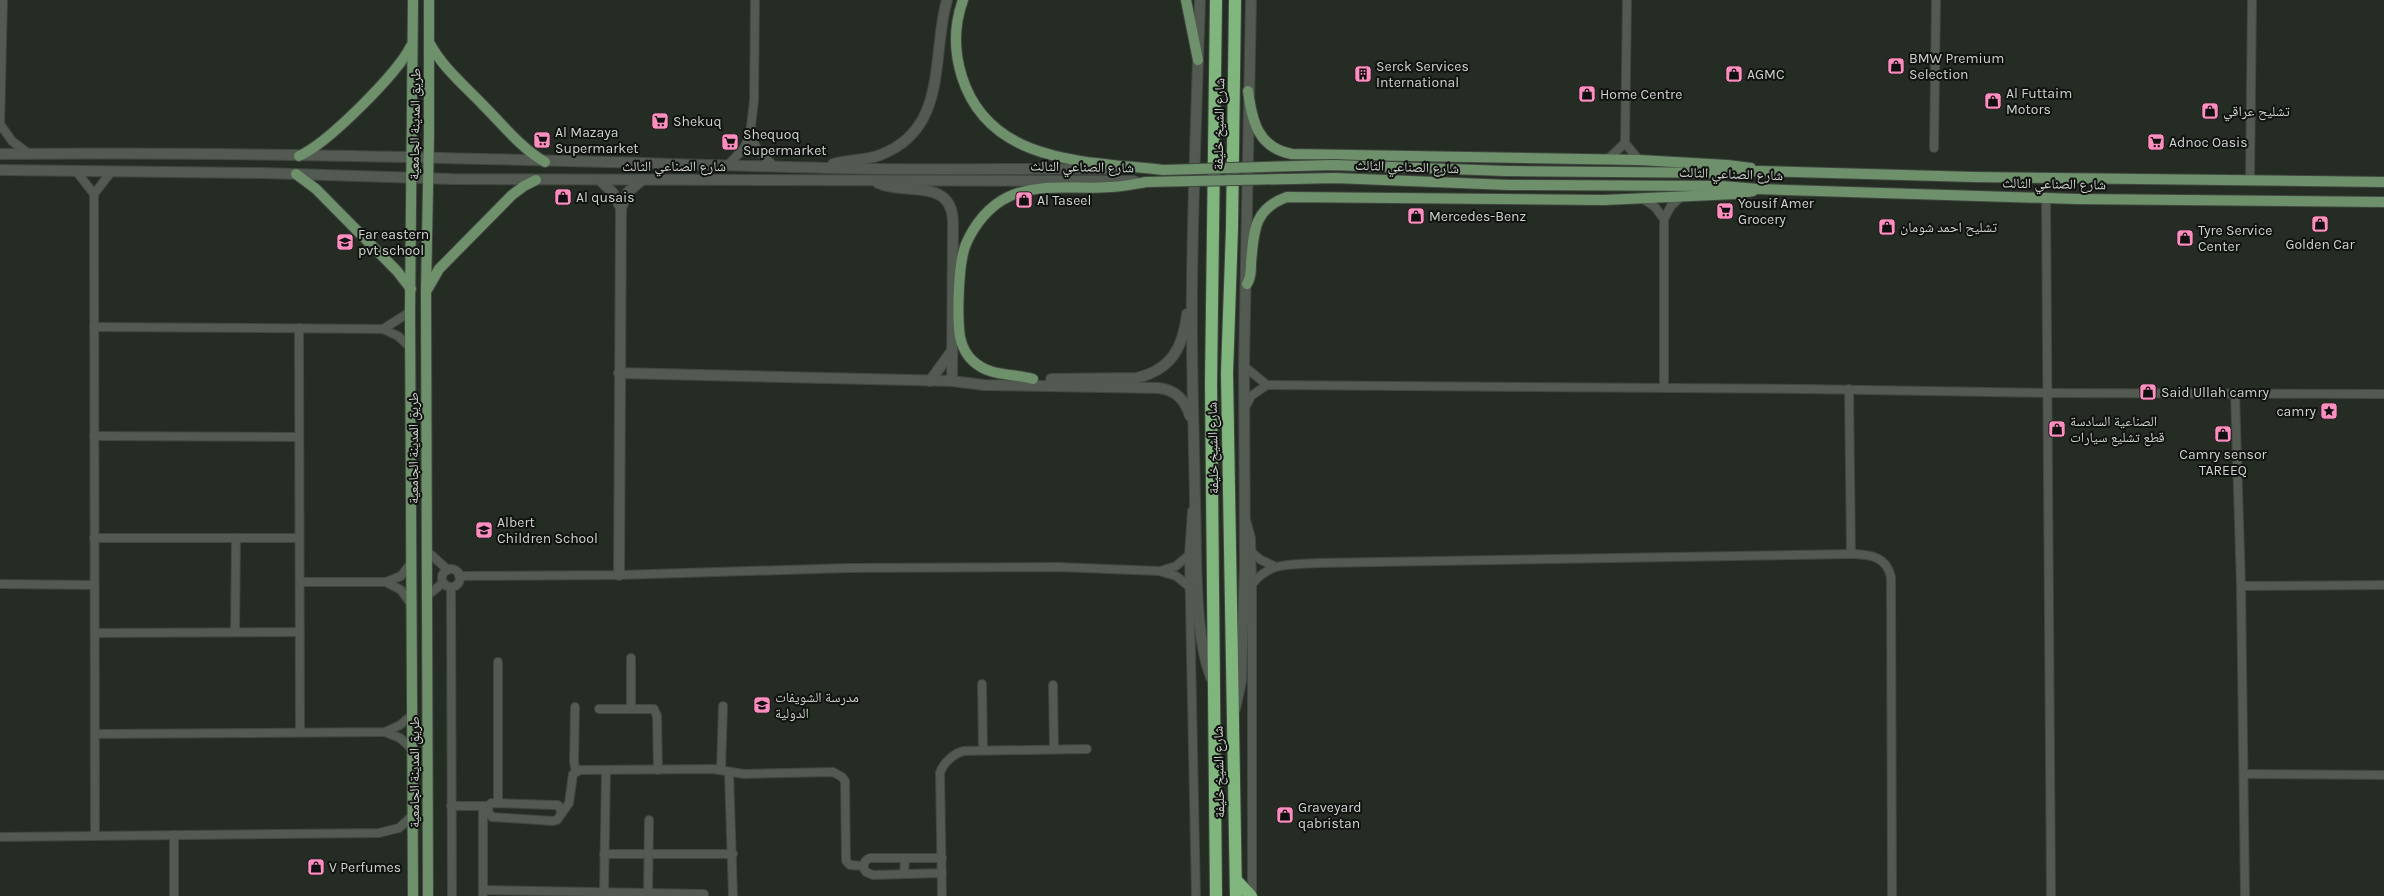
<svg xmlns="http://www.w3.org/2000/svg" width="2384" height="896" font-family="Karla,'Noto Naskh Arabic',sans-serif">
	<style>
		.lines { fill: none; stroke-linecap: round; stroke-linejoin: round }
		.street-casing { stroke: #404640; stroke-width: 10 }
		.secondary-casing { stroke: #404640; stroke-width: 12 }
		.primary-casing { stroke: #404640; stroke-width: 12 }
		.highway-casing { stroke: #404640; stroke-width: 14 }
		.street { stroke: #525a51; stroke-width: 8 }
		.secondary { stroke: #525a51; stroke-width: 10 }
		.primary { stroke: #6e916b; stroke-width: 10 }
		.highway { stroke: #80b57d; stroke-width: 12 }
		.primary-bridge-casing { stroke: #404640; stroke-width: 12; stroke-linecap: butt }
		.primary-bridge { stroke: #6e916b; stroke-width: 10 }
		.labels { text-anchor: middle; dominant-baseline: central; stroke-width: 4; stroke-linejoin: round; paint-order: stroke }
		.poi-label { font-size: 14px; fill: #cfd3ce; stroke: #101310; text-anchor: start }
		.street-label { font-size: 14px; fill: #cfd3ce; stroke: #101310 }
	</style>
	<rect width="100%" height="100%" fill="#252c24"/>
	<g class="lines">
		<defs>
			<g id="street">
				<path d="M 1627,0 L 1625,143 L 1639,160"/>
				<path d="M 0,124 L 12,141 L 29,154"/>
				<path d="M 0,125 L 3,0"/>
				<path d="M 750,135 L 759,152 L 774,166"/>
				<path d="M 1934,148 L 1936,0"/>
				<path d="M 1607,160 L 1625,143"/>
				<path d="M 729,164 L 744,148 L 750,135 L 754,100 L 755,0"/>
				<path d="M 76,171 L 94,194"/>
				<path d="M 2250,181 L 2252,0"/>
				<path d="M 1642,198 L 1655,207 L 1664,219"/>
				<path d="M 2046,198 L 2051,896"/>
				<path d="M 94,327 L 383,329 L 398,336 L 411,348"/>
				<path d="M 299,328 L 300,732"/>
				<path d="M 383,329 L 410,312"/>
				<path d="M 1244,366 L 1267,385 L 1804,389 L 2047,393 L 2384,394"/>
				<path d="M 1664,387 L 1664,219 L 1671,206 L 1682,196"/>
				<path d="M 1849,389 L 1851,554"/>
				<path d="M 2235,393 L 2241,586 L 2245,896"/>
				<path d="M 1245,408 L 1251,396 L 1267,385"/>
				<path d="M 94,436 L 299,437"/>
				<path d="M 1192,511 L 1189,555 L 1196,896"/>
				<path d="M 1246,520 L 1251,538 L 1252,584 L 1252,896"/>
				<path d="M 94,538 L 299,538"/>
				<path d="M 1250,551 L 1261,560 L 1274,566"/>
				<path d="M 428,552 L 448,570"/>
				<circle cx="451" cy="578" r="9"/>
				<path d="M 1160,571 L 1176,566 L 1189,555"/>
				<path d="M 459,576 L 619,575 L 848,568 L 1058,567 L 1159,571 L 1176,576 L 1190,587"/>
				<path d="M 300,582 L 386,582 L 401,576 L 411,563"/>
				<path d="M 386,582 L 401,590 L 411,604"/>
				<path d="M 0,584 L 94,585"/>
				<path d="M 1252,584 C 1271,561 1290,565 1318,563 L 1851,554 C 1869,555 1886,555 1891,577 L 1892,896"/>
				<path d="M 2241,586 L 2384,585"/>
				<path d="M 451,587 L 452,896"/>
				<path d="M 428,595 L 443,583"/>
				<path d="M 235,632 L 236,538"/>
				<path d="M 95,633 L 300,632"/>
				<path d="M 631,658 L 631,708"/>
				<path d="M 498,662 L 498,803"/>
				<path d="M 982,684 L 983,750"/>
				<path d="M 1053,685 L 1054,749"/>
				<path d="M 575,707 L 574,762 L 576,772"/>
				<path d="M 599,709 L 654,709 L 657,716 L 658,770"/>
				<path d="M 385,732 L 400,738 L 412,749"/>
				<path d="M 95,734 L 385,732 L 400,725 L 412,715"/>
				<path d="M 721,770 L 723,706"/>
				<path d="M 729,772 L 733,896"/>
				<path d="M 2244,774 L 2384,775"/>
				<path d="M 491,803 L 553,805 L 558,805 L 562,813 L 557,820 L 553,821 L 492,817 L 487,810 Z"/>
				<path d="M 451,806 L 487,806"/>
				<path d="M 562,813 L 569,803 L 573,774 L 580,770 L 713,769 L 744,774 L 833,772 L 842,777 L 845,781 L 846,861 L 850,865 L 864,866"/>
				<path d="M 174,835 L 174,896"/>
				<path d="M 95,836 L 94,194 L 112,171"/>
				<path d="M 0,837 L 379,833 L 399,828 L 412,816"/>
				<path d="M 604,854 L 733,854"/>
				<path d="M 942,858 L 870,858 C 863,861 862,867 866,872 L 873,875 L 942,873"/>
				<path d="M 904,874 L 905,858"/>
				<path d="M 483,890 L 704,894"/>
				<path d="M 604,892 L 606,770"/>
				<path d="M 648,893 L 649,820"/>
				<path d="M 483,896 L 483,807"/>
				<path d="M 942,896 L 940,773 C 943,763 954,753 964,751 L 1087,749"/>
			</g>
			<g id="secondary">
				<path d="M 1200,0 C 1197,95 1193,191 1192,286 C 1191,359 1194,431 1195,503 C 1197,552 1193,641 1214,684"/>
				<path d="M 0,154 C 275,151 551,161 826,168 C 923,171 1020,168 1118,169"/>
				<path d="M 833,164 C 848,159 865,161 880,155 C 949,129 931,56 947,0"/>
				<path d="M 0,170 L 263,173 L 452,179 L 1134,181"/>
				<path d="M 600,180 L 613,193 L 621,208"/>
				<path d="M 878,183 C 905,196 952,177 953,222 L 952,381"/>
				<path d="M 619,373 L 952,381 L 984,385 L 1159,388 C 1176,390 1185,400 1190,416"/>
				<path d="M 1051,379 L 1136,378 C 1171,370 1183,348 1187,314"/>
				<path d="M 930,381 L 951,352"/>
				<path d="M 619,575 L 621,208 L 628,192 L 642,180"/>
				<path d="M 1235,709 L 1241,681 L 1245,566 L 1244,366 L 1251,0"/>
			</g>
			<g id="primary">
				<path d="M 963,0 C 954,25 954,52 962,77 C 990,165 1088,161 1163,170"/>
				<path d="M 1186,0 L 1198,60"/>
				<path d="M 430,44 C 443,68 465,86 484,106 C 503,125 521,148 545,162"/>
				<path d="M 1248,91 C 1252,121 1258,148 1292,154 L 1639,160 L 1727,165 L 1751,168"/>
				<path d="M 299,156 C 327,144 397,74 411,46"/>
				<path d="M 1507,171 L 1731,173 L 1759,171 L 1974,177 L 2384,182"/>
				<path d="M 296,174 L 316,189 L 397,271 L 411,289"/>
				<path d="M 1509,185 L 1721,186 L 1758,189 L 2076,199 L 2384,202"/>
				<path d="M 1247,284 C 1251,278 1251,270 1251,263 C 1254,232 1253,209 1287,197 L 1604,200 L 1735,194 L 1753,191"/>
				<path d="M 427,290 L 439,269 L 512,195 L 524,186 L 536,180"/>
				<path d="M 1033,379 C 1012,373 990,377 973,361 C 966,355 962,346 960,337 C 957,317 958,262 966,244 C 974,225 989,206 1008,197 C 1039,182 1077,190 1110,187 C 1122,187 1134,184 1146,182"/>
				<path d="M 413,896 L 410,312 L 413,0"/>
				<path d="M 428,896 L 426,292 L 429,134 L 429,0"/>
			</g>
			<g id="highway">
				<path d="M 1216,0 L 1211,384 L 1216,896"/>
				<path d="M 1235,0 L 1232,228 L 1227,373 L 1236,896"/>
				<path d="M 1236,880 L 1251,896"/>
			</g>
		</defs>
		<use href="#street" class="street-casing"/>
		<use href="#secondary" class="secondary-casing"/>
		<use href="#primary" class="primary-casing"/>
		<use href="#highway" class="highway-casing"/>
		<use href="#street" class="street"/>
		<use href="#secondary" class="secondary"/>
		<use href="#primary" class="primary"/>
		<use href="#highway" class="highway"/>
		<defs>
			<g id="primary-bridge">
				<path d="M 1163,170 L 1333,165 L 1507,171"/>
				<path d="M 1146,182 L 1335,178 L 1509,185"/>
			</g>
		</defs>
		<use href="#primary-bridge" class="primary-bridge-casing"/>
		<use href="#primary-bridge" class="primary-bridge"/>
	</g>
	<defs>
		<symbol id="shop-square" viewBox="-11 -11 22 22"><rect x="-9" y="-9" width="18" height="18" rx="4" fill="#fd8ebf" stroke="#101310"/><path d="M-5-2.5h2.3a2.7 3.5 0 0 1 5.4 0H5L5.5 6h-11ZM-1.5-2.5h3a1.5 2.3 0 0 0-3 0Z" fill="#111"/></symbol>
		<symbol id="building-square" viewBox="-11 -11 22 22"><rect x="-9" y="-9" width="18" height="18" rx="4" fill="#fd8ebf" stroke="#101310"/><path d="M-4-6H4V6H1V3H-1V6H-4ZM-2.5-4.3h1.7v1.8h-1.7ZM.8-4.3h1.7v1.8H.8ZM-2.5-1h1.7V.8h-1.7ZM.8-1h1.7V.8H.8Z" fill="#111"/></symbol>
		<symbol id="supermarket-square" viewBox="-11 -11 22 22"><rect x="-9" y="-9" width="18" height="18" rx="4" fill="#fd8ebf" stroke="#101310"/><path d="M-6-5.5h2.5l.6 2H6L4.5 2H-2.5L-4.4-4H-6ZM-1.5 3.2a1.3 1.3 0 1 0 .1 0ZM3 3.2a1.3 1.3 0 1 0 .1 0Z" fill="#111"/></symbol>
		<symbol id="school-square" viewBox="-11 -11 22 22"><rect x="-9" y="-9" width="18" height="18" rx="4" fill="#fd8ebf" stroke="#101310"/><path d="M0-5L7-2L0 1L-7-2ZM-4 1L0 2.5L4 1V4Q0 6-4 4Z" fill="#111"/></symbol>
		<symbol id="sight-square" viewBox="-11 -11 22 22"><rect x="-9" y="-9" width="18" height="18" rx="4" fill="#fd8ebf" stroke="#101310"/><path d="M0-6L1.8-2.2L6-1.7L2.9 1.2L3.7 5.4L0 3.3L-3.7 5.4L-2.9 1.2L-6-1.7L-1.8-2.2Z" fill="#111"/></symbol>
	</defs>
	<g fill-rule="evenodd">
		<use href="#shop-square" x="1886" y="56" width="20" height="20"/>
		<use href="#building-square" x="1353" y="64" width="20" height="20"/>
		<use href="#shop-square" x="1724" y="64" width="20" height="20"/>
		<use href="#shop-square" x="1577" y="84" width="20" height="20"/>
		<use href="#shop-square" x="1983" y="91" width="20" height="20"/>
		<use href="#shop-square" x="2200" y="101" width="20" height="20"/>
		<use href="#supermarket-square" x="650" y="111" width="20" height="20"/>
		<use href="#supermarket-square" x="532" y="130" width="20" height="20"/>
		<use href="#supermarket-square" x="720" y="132" width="20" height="20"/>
		<use href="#supermarket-square" x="2146" y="132" width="20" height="20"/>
		<use href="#shop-square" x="553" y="187" width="20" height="20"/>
		<use href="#shop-square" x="1014" y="190" width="20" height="20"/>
		<use href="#supermarket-square" x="1715" y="201" width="20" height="20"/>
		<use href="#shop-square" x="1406" y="206" width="20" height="20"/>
		<use href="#shop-square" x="2310" y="214" width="20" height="20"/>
		<use href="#shop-square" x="1877" y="217" width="20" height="20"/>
		<use href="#shop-square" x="2175" y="228" width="20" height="20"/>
		<use href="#school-square" x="335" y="232" width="20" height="20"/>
		<use href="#shop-square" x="2138" y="382" width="20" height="20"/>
		<use href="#sight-square" x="2319" y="401" width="20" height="20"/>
		<use href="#shop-square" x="2047" y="419" width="20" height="20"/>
		<use href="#shop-square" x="2213" y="424" width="20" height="20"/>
		<use href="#school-square" x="474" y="520" width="20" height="20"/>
		<use href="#school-square" x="752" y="695" width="20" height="20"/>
		<use href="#shop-square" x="1275" y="805" width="20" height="20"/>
		<use href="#shop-square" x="306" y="857" width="20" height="20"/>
	</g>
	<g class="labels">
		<g class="poi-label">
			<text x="1909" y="58">BMW Premium<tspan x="1909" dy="16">Selection</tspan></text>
			<text x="1376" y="66">Serck Services<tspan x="1376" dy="16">International</tspan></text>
			<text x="1747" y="74">AGMC</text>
			<text x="2006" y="93">Al Futtaim<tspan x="2006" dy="16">Motors</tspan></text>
			<text x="1600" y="94">Home Centre</text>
			<text x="2223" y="111">تشليح عراقي</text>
			<text x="673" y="121">Shekuq</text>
			<text x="555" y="132">Al Mazaya<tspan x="555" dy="16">Supermarket</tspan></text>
			<text x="743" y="134">Shequoq<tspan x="743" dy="16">Supermarket</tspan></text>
			<text x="2169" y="142">Adnoc Oasis</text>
			<text x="576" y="197">Al qusais</text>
			<text x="1037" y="200">Al Taseel</text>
			<text x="1738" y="203">Yousif Amer<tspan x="1738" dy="16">Grocery</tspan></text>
			<text x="1429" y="216">Mercedes-Benz</text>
			<text x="1900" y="227">تشليح احمد شومان</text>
			<text x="2198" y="230">Tyre Service<tspan x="2198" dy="16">Center</tspan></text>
			<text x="358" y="234">Far eastern<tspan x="358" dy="16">pvt school</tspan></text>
			<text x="2320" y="244" text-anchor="middle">Golden Car</text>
			<text x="2161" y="392">Said Ullah camry</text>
			<text x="2316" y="411" text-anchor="end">camry</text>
			<text x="2070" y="421">الصناعية السادسة<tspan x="2070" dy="16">قطع تشليع سيارات</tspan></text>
			<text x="2223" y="454" text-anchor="middle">Camry sensor<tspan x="2223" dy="16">TAREEQ</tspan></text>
			<text x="497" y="522">Albert<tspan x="497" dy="16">Children School</tspan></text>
			<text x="775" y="697">مدرسة الشويفات<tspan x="775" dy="16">الدولية</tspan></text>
			<text x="1298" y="807">Graveyard<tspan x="1298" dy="16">qabristan</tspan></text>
			<text x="329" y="867">V Perfumes</text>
		</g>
		<g class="street-label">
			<text transform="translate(415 124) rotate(-89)">طريق المدينة الجامعية</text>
			<text transform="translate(1219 124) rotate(-89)">شارع الشيخ خليفة</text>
			<text x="674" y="166">شارع الصناعي الثالث</text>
			<text transform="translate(1082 167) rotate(1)">شارع الصناعي الثالث</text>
			<text transform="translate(1407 167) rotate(2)">شارع الصناعي الثالث</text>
			<text transform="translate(1731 174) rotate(2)">شارع الصناعي الثالث</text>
			<text transform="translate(2054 184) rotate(1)">شارع الصناعي الثالث</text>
			<text transform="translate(413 448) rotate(-90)">طريق المدينة الجامعية</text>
			<text transform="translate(1213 448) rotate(-91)">شارع الشيخ خليفة</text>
			<text transform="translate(414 772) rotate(-90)">طريق المدينة الجامعية</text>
			<text transform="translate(1219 772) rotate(-91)">شارع الشيخ خليفة</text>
		</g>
	</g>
</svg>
